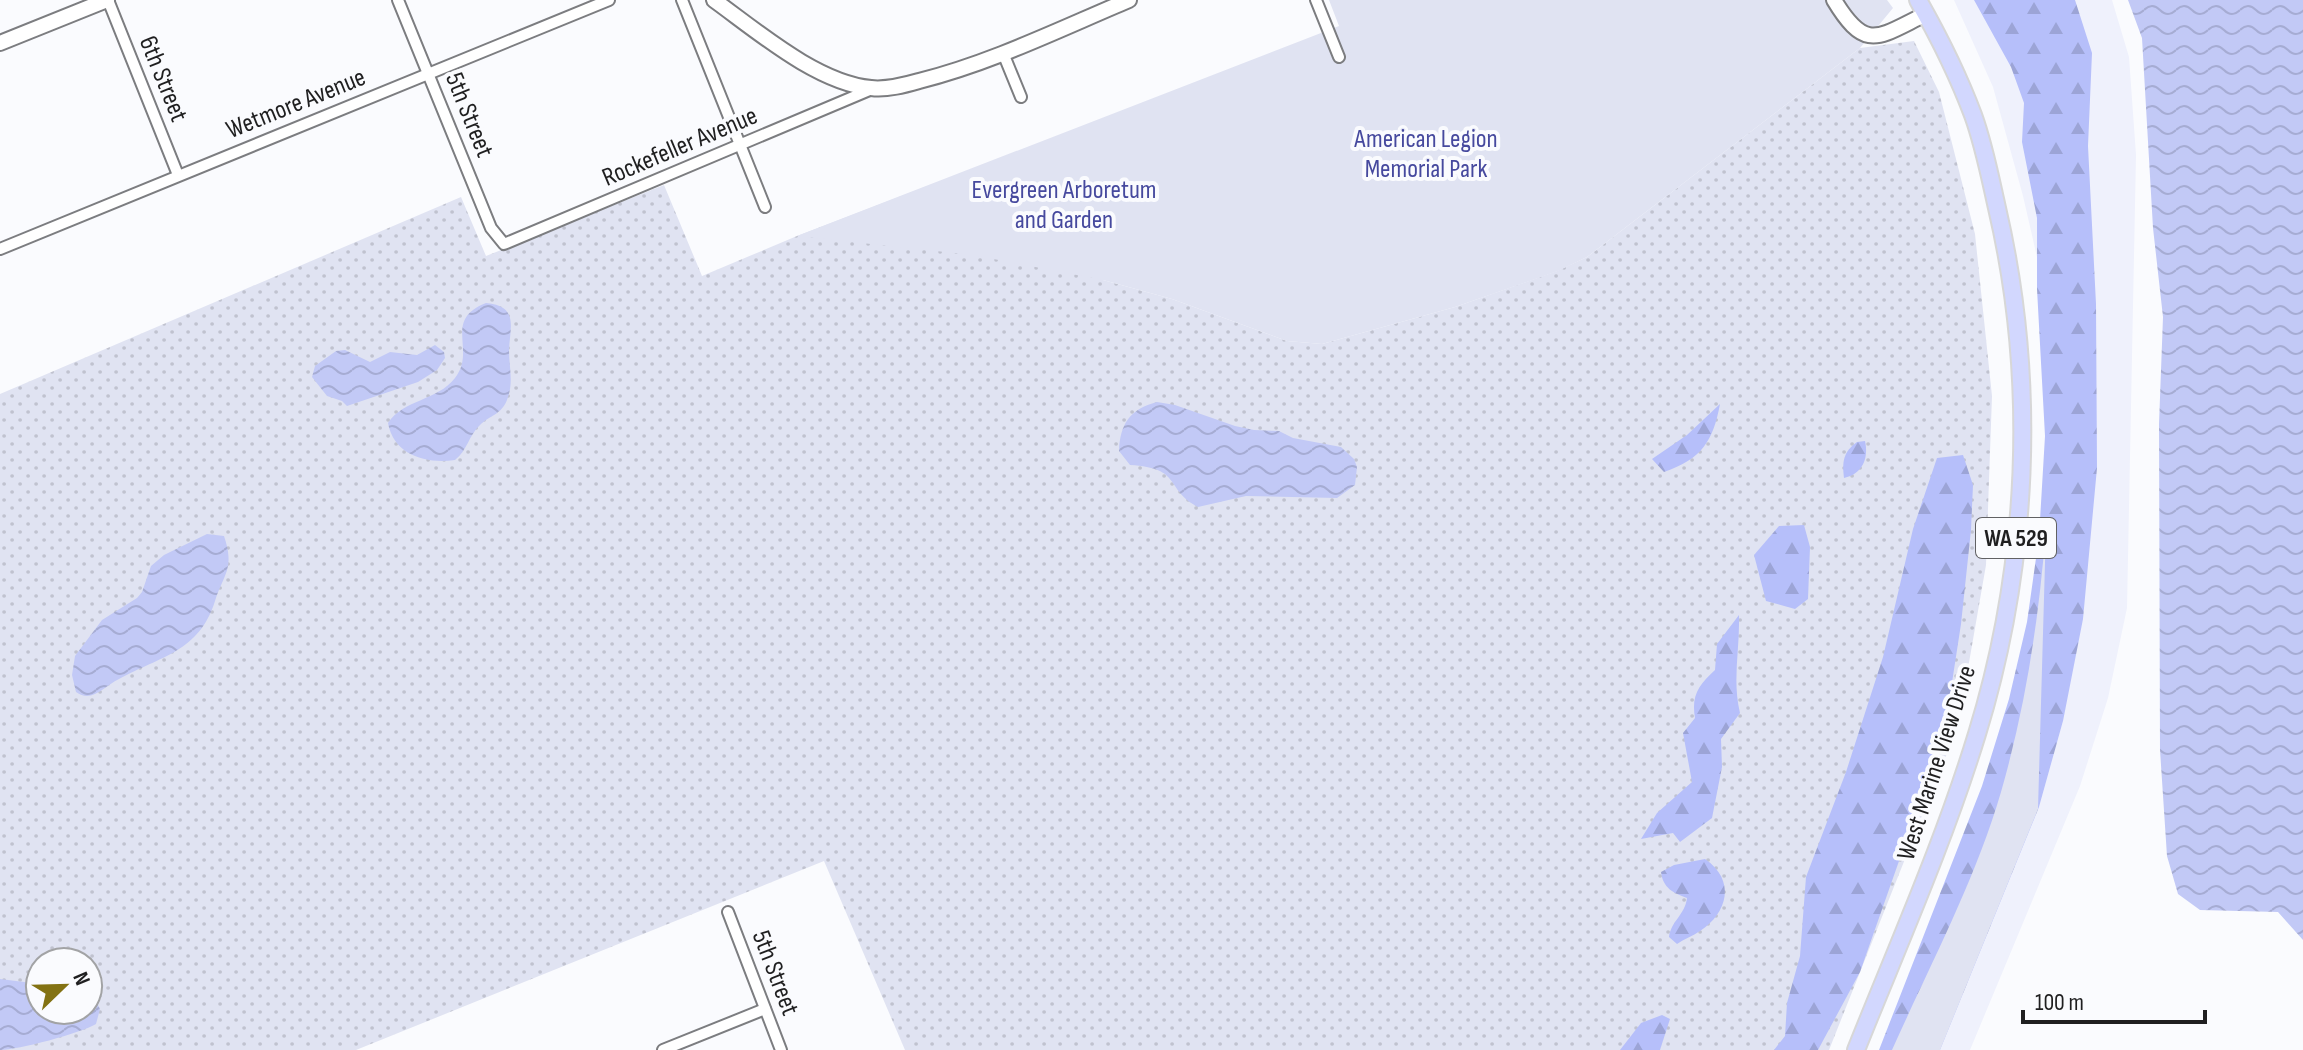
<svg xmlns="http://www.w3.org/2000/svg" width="2303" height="1050" font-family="'Sofia Sans Condensed',sans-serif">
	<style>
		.built { fill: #eff1fc }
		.grass { fill: url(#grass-dots); fill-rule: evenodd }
		.forest { fill: url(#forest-firs) }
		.park { fill: #e0e3f2 }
		.water { fill: url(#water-waves) }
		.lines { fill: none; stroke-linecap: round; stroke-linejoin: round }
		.street-casing { stroke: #7c7d80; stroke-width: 14 }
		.secondary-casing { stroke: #7c7d80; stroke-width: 18 }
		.primary-casing { stroke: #d7d7d7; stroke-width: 20 }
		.street { stroke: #fff; stroke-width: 10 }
		.secondary { stroke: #fff; stroke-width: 14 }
		.primary { stroke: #d2d7fe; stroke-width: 16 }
		.labels { text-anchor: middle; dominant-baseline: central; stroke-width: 8; stroke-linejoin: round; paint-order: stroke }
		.shield { fill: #fafbfe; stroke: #616163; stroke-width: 2 }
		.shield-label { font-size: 24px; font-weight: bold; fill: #1f1f20 }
		.street-label { font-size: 26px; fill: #1f1f20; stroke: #fafbfe }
		.park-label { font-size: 26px; fill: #46499e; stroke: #fafbfe }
	</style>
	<defs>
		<pattern id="grass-dots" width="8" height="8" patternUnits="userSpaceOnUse" patternTransform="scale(2)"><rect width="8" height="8" fill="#e0e3f2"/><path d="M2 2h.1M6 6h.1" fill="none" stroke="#c0c2cf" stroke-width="1.8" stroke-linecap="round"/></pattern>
		<pattern id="forest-firs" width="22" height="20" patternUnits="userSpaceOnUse" patternTransform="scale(2)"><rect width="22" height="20" fill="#b6bffa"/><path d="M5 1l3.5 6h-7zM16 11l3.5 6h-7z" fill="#9ca4d6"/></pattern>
		<pattern id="water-waves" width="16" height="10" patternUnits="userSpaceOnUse" patternTransform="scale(2)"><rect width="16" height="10" fill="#c2c9f6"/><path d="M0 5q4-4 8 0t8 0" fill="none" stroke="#a6acd3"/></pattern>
	</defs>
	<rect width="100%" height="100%" fill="#fafbfe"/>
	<path class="built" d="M 1954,0 L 2112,0 L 2129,57 L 2136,155 L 2127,608 L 2108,698 L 2080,786 L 1970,1050 L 1940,1050 L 2039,807 L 2063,721 L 2055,336 L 2023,196 L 1993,87 Z"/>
	<path class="grass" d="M 1914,41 L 1939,92 L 1975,234 L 1992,396 L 1986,565 L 1967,674 L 1948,751 L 1829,1050 L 905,1050 L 824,861 L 356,1050 L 0,1050 L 0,394 L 461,197 L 486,256 L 664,185 L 702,276 L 797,236 L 1163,96 L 1103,280 L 1172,299 L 1287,341 L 1322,344 L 1455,307 L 1557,271 L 1587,257 L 1860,48 ZM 40,962 L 88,962 L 88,1010 L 40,1010 Z"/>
	<g class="forest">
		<path d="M 1974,0 L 2075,0 L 2092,53 L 2088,146 L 2096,304 L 2097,468 L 2083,619 L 2063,721 L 2039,807 L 1940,1050 L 1879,1050 L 1982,786 L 2009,699 L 2027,622 L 2039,537 L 2045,436 L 2037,289 L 2037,218 L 2022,142 L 2024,103 L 2011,67 Z"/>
		<path d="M 1720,404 C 1713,441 1702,459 1664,472 L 1652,459 L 1687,435 Z"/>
		<path d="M 1865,441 C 1869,459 1862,474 1844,478 C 1842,462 1843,452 1857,442 Z"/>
		<path d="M 1963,455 L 1973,485 L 1971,530 L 1961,624 L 1951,689 L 1931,770 L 1860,972 L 1818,1050 L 1774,1050 L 1785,1036 L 1787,1003 L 1800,956 L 1806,877 L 1846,772 L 1883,657 L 1913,529 L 1937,458 Z"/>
		<path d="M 1804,525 L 1810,547 L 1808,599 L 1795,609 L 1766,601 L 1754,555 L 1779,526 Z"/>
		<path d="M 1739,615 C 1740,649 1732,680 1740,713 L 1721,739 L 1722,767 L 1712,818 L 1680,842 L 1673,833 L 1641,839 L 1657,813 L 1692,782 L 1683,733 L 1695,718 C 1691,695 1699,685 1715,670 L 1717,644 Z"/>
		<path d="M 1705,859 C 1736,880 1728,913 1700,931 C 1693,936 1684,939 1677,944 L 1669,937 C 1671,921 1685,915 1687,898 C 1673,893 1663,888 1661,872 L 1674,865 Z"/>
		<path d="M 1662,1015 L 1670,1019 L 1660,1050 L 1620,1050 L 1641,1023 Z"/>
	</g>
	<g class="park">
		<path d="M 1329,0 L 1887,0 L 1893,8 L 1860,48 L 1587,257 L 1558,271 L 1455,307 L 1322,344 L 1287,341 L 1172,299 L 1103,280 L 973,255 L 797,236 L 1339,26 Z"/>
		<path d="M 2046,528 L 2038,809 L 1940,1050 L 1892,1050 C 1930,965 1975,881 2001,792 C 2026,705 2039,618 2046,528 Z"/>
	</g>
	<g class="water">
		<path d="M 2128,0 L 2303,0 L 2303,940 L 2278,912 L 2200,910 L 2178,894 L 2167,856 L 2160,750 L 2159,424 L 2163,317 L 2153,228 L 2142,38 Z"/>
		<path d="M 486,303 C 519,306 510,327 509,350 C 509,367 514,383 507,400 C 501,415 490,415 480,425 C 469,435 467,451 455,460 C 425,464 394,455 388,423 C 404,399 437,401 455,378 C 477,350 442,320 486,303 Z"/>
		<path d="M 435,345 L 444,352 L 445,358 L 437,370 L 418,382 L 347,406 L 342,401 L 327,396 L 312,377 L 315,366 L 336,351 L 345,350 L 370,362 L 390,352 L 417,355 Z"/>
		<path d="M 1157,402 L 1175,405 L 1235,426 L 1254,430 L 1279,431 L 1293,438 L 1341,447 L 1354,459 L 1357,467 L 1355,485 L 1337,498 L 1246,496 L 1198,507 C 1164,489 1183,468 1130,465 L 1119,451 C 1120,424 1130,409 1157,402 Z"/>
		<path d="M 207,534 L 224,536 C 235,569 224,573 215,601 C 199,652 161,656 119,679 C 104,686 92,704 76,692 L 72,675 L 75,656 L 102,620 L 137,598 L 142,592 L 151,566 L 164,555 Z"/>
		<path d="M 0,979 L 40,984 L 40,1010 L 88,1010 L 88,991 L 93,995 L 100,1009 L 96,1024 C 81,1033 18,1050 0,1050 Z"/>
	</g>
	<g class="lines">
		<defs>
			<g id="street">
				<path d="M 108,0 L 178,175"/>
				<path d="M 398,0 L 491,228 L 504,244 L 872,89"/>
				<path d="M 682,0 L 765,207"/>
				<path d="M 1316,0 L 1339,57"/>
				<path d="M 1003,53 L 1021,97"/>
				<path d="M 0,249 L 609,0"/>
				<path d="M 728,912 L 781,1050"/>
				<path d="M 663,1050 L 765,1009"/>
			</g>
			<g id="secondary">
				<path d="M 714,0 C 757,31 817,83 871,88 C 887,90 905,85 919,81 C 991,63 1060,29 1129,0"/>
				<path d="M 1834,0 C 1866,53 1878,37 1926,14"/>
				<path d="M 0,43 L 107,0"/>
			</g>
			<path id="primary" d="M 1856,1050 C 1898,945 1944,842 1977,734 C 2029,565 2037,380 1997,208 C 1990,177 1984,145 1973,115 C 1958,75 1939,37 1918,0"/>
		</defs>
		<use href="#street" class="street-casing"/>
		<use href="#secondary" class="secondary-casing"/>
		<use href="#primary" class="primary-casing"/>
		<use href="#street" class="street"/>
		<use href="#secondary" class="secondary"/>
		<use href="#primary" class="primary"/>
	</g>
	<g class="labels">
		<rect class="shield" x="1976" y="518" width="80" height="40" rx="6"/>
		<g class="shield-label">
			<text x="2016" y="538">WA 529</text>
		</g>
		<g class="street-label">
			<text transform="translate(163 79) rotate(68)">6th Street</text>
			<text transform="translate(296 104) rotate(-22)">Wetmore Avenue</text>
			<text transform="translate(469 115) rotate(68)">5th Street</text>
			<text transform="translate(680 147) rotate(-23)">Rockefeller Avenue</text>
			<text transform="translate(1937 763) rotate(-72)">West Marine View Drive</text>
			<text transform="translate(775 973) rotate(69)">5th Street</text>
		</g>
		<g class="park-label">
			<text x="1426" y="139">American Legion<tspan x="1426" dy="30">Memorial Park</tspan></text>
			<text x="1064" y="190">Evergreen Arboretum<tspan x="1064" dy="30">and Garden</tspan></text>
		</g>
	</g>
	<g transform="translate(64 986) rotate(67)"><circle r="38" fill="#fafbfe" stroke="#a2a3a5" stroke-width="2"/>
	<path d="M0-6L14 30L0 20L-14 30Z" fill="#837213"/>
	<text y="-12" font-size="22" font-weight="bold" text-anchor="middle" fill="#1f1f20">N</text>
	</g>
	<path d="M2023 1010v12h182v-12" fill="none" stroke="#1f1f20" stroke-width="4"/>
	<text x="2035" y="1010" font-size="24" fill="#1f1f20" stroke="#fafbfe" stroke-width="6" paint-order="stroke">100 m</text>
</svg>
